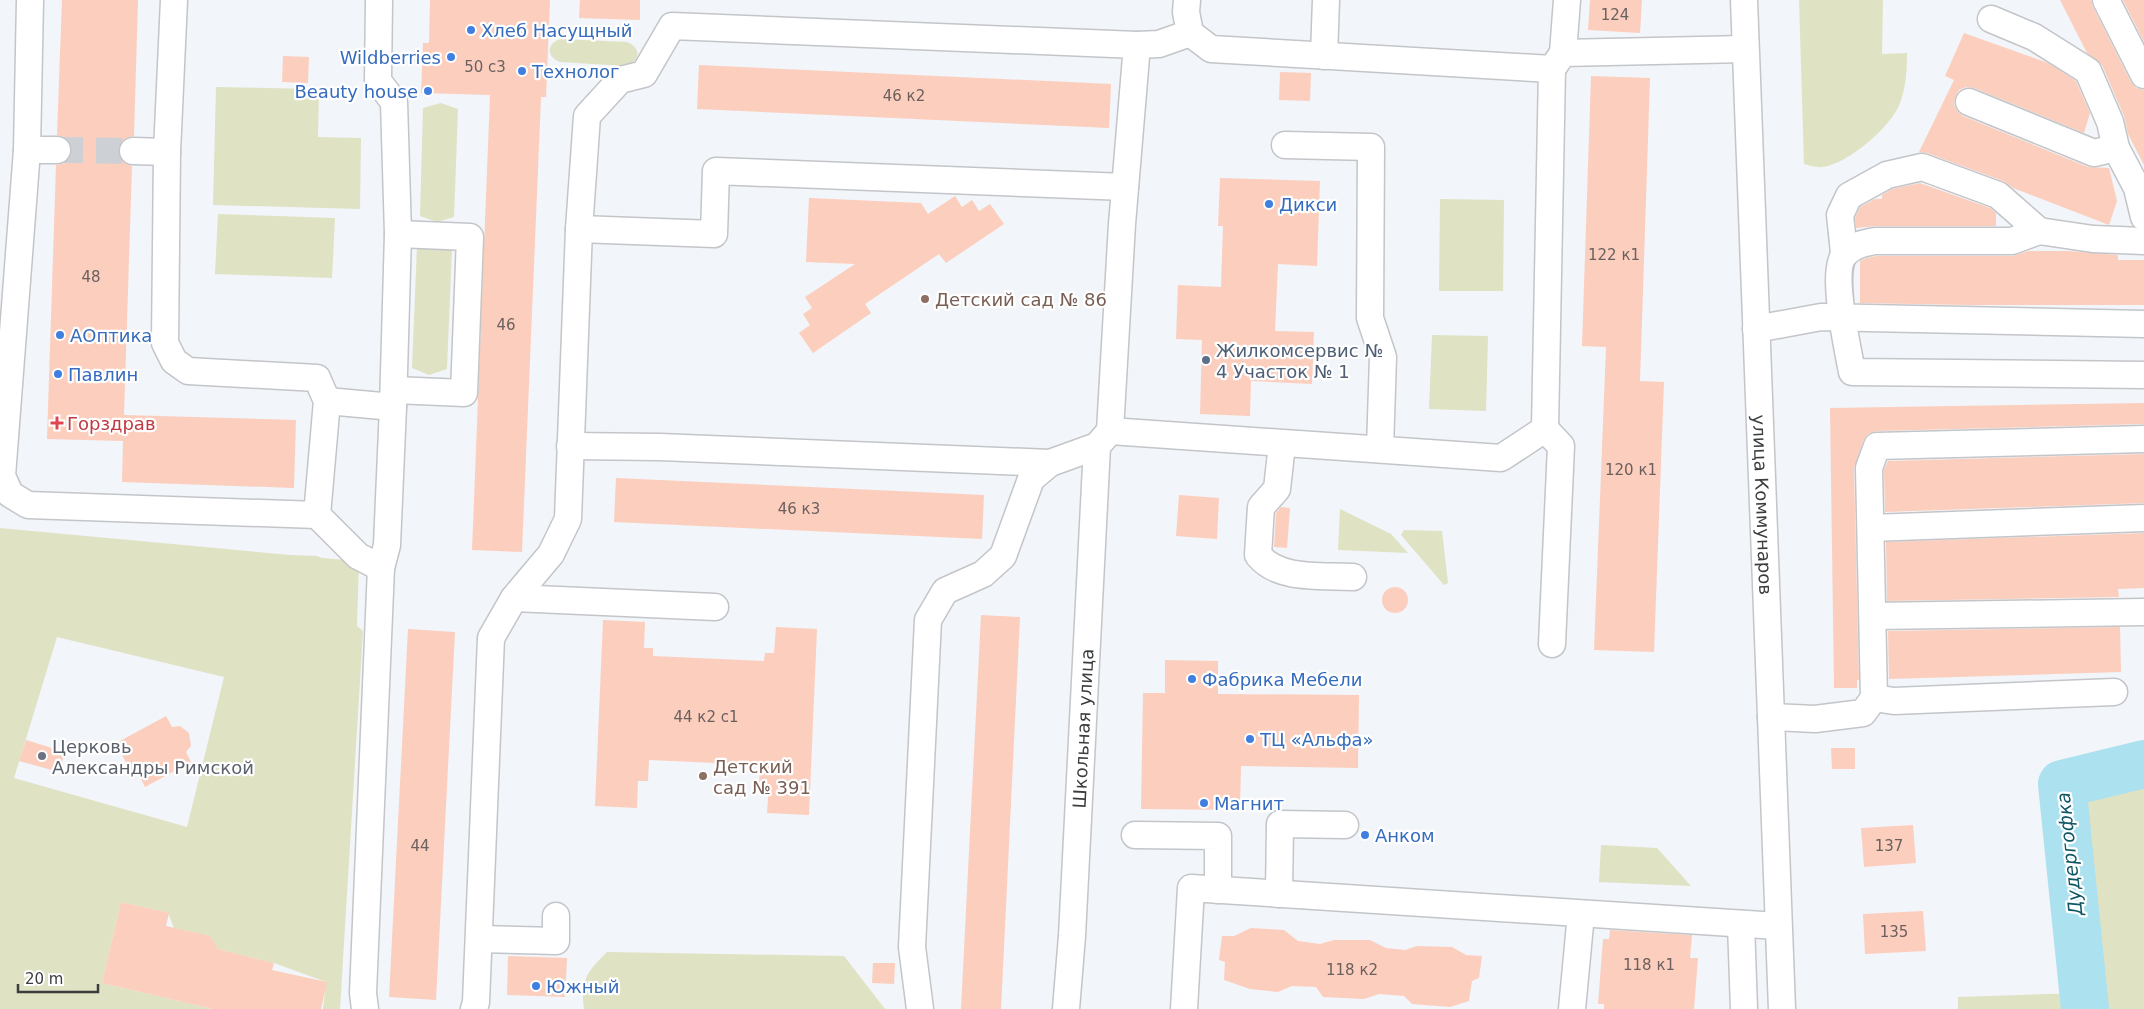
<svg xmlns="http://www.w3.org/2000/svg" width="2144" height="1009" font-family="'DejaVu Sans',sans-serif">
	<style>
		.green { fill: #e0e2c4; fill-rule: evenodd }
		.lines { fill: none; stroke-linecap: round; stroke-linejoin: round }
		.river { stroke: #ace1ef; stroke-width: 48 }
		.building { fill: #fccebe }
		.minor-tunnel { stroke: #cdd0d4; stroke-width: 26; stroke-dasharray: 26 13; stroke-linecap: butt }
		.minor-casing { stroke: #c3c5c9; stroke-width: 29 }
		.minor { stroke: #fff; stroke-width: 26 }
		.shop-dot { fill: #3f7fe0; stroke: #fff; stroke-width: 2 }
		.education-dot { fill: #8d6e63; stroke: #fff; stroke-width: 2 }
		.service-dot { fill: #5c6f8a; stroke: #fff; stroke-width: 2 }
		.health-dot { fill: #e0444e; stroke: #fff; stroke-width: 2 }
		.worship-dot { fill: #6b7280; stroke: #fff; stroke-width: 2 }
		.labels { text-anchor: middle; dominant-baseline: central; stroke-width: 4.5; stroke-linejoin: round; paint-order: stroke }
		.number-label { font-size: 15px; fill: #6b605e }
		.shop-label { font-size: 18px; fill: #366cbe; stroke: #fff; text-anchor: start }
		.education-label { font-size: 18px; fill: #785e54; stroke: #fff; text-anchor: start }
		.service-label { font-size: 18px; fill: #4e5e75; stroke: #fff; text-anchor: start }
		.health-label { font-size: 18px; fill: #be3a42; stroke: #fff; text-anchor: start }
		.street-label { font-size: 18px; fill: #3b3c3e; stroke: #fff }
		.worship-label { font-size: 18px; fill: #5b616d; stroke: #fff; text-anchor: start }
		.water-label { font-size: 19px; font-style: italic; fill: #105766; stroke: #fff }
	</style>
	<rect width="100%" height="100%" fill="#f2f5f9"/>
	<g class="green">
		<path d="M 1799,0 L 1883,0 L 1882,54 L 1907,53 C 1907,70 1906,87 1900,103 C 1891,127 1849,163 1823,167 C 1817,168 1809,165 1804,164 Z"/>
		<path d="M 561,39 L 627,42 C 642,48 640,61 626,66 L 560,62 C 546,57 546,43 561,39 Z"/>
		<path d="M 216,87 L 319,89 L 318,137 L 361,138 L 360,209 L 213,205 Z"/>
		<path d="M 441,103 L 458,109 L 454,217 L 437,222 L 420,216 L 423,108 Z"/>
		<path d="M 1440,199 L 1504,200 L 1503,291 L 1439,291 Z"/>
		<path d="M 218,214 L 335,218 L 332,278 L 215,274 Z"/>
		<path d="M 417,246 L 452,248 L 447,369 L 429,375 L 412,368 Z"/>
		<path d="M 1432,335 L 1488,336 L 1486,411 L 1429,409 Z"/>
		<path d="M 1340,509 L 1391,534 L 1408,553 L 1338,550 Z"/>
		<path d="M 0,528 L 290,555 L 317,556 L 322,558 L 359,561 L 357,626 L 363,631 L 340,1009 L 323,1009 L 326,982 L 274,963 L 218,949 L 209,936 L 174,928 L 168,913 L 121,902 L 102,983 L 213,1009 L 0,1009 ZM 57,637 L 224,677 L 187,827 L 14,778 Z"/>
		<path d="M 1404,530 L 1442,531 L 1448,583 L 1444,585 L 1401,535 Z"/>
		<path d="M 2144,769 L 2144,1009 L 2096,1009 L 2073,787 Z"/>
		<path d="M 1601,845 L 1657,848 L 1691,886 L 1599,882 Z"/>
		<path d="M 607,952 L 844,956 L 885,1009 L 584,1009 C 580,980 587,972 607,952 Z"/>
		<path d="M 2080,993 L 2081,1009 L 1958,1009 L 1958,997 Z"/>
	</g>
	<g class="lines">
		<path class="river" d="M 2085,1009 L 2062,784 L 2144,764"/>
	</g>
	<g class="building">
		<path d="M 62,0 L 138,0 L 134,136 L 126,138 L 121,143 L 118,151 L 120,159 L 125,163 L 132,166 L 124,415 L 296,420 L 294,488 L 122,482 L 123,441 L 47,439 L 56,165 L 65,163 L 70,157 L 72,150 L 70,142 L 64,137 L 57,135 Z"/>
		<path d="M 430,0 L 550,0 L 546,97 L 541,97 L 522,552 L 472,550 L 490,95 L 421,93 L 423,43 L 429,43 Z"/>
		<path d="M 580,0 L 640,0 L 640,20 L 579,18 Z"/>
		<path d="M 1590,0 L 1642,0 L 1640,33 L 1588,30 Z"/>
		<path d="M 2060,0 L 2091,0 L 2093,7 L 2131,82 L 2136,88 L 2144,90 L 2144,165 L 2128,134 L 2124,116 L 2102,65 L 2087,53 Z"/>
		<path d="M 2123,0 L 2144,0 L 2144,42 Z"/>
		<path d="M 1964,33 L 2048,63 L 2076,81 L 2090,113 L 2084,133 L 1974,88 L 1966,87 L 1959,90 L 1955,97 L 1954,105 L 1958,112 L 1963,116 L 2088,167 L 2109,168 L 2117,201 L 2109,225 L 2013,188 L 2003,181 L 1927,153 L 1919,152 L 1954,80 L 1945,76 Z"/>
		<path d="M 283,56 L 309,57 L 308,83 L 282,82 Z"/>
		<path d="M 699,65 L 1111,84 L 1109,128 L 697,109 Z"/>
		<path d="M 1280,72 L 1311,73 L 1310,101 L 1279,100 Z"/>
		<path d="M 1591,76 L 1650,78 L 1640,381 L 1664,382 L 1654,652 L 1594,650 L 1606,347 L 1582,346 Z"/>
		<path d="M 1220,178 L 1320,181 L 1317,266 L 1278,264 L 1275,331 L 1314,332 L 1312,384 L 1251,381 L 1250,416 L 1200,414 L 1202,340 L 1176,339 L 1178,285 L 1221,287 L 1223,226 L 1218,226 Z"/>
		<path d="M 1920,183 L 1990,208 L 1996,213 L 1996,226 L 1875,226 L 1856,228 L 1855,218 L 1860,207 L 1875,199 L 1882,199 L 1882,195 L 1892,189 Z"/>
		<path d="M 955,196 L 962,207 L 972,200 L 979,211 L 990,204 L 1004,224 L 946,263 L 939,254 L 865,304 L 871,313 L 813,353 L 799,333 L 810,325 L 803,314 L 812,308 L 805,297 L 855,264 L 806,262 L 809,198 L 921,203 L 928,214 Z"/>
		<path d="M 2029,251 L 2069,251 L 2118,255 L 2118,260 L 2144,260 L 2144,305 L 1967,305 L 1860,303 L 1860,261 L 1867,258 L 1876,256 L 2012,256 Z"/>
		<path d="M 2144,403 L 2144,424 L 1877,431 L 1868,434 L 1863,441 L 1854,468 L 1859,680 L 1857,680 L 1857,688 L 1834,688 L 1830,408 Z"/>
		<path d="M 2144,454 L 2144,503 L 1885,512 L 1884,470 L 1888,461 Z"/>
		<path d="M 616,478 L 984,495 L 982,539 L 614,522 Z"/>
		<path d="M 1179,495 L 1219,498 L 1217,539 L 1176,536 Z"/>
		<path d="M 1281,507 L 1290,508 L 1287,548 L 1274,547 L 1276,513 Z"/>
		<path d="M 2144,533 L 2144,588 L 2118,589 L 2119,597 L 1887,601 L 1886,542 Z"/>
		<circle cx="1395" cy="600" r="13"/>
		<path d="M 981,615 L 1020,617 L 1001,1009 L 961,1009 Z"/>
		<path d="M 603,620 L 645,622 L 644,648 L 653,648 L 653,656 L 764,661 L 765,653 L 774,653 L 776,627 L 817,629 L 809,815 L 767,813 L 769,786 L 759,786 L 760,765 L 649,760 L 648,781 L 638,781 L 637,808 L 595,806 Z"/>
		<path d="M 2120,627 L 2121,672 L 1889,679 L 1888,631 Z"/>
		<path d="M 408,629 L 455,632 L 436,1000 L 389,997 Z"/>
		<path d="M 1165,660 L 1218,661 L 1218,694 L 1359,695 L 1358,768 L 1241,766 L 1240,810 L 1141,809 L 1143,693 L 1165,693 Z"/>
		<path d="M 166,716 L 172,727 L 180,726 L 189,733 L 191,746 L 186,752 L 191,762 L 145,787 L 139,775 L 134,777 L 122,755 L 127,753 L 120,741 Z"/>
		<path d="M 26,740 L 65,752 L 59,772 L 19,761 Z"/>
		<path d="M 1831,748 L 1855,748 L 1855,769 L 1832,769 Z"/>
		<path d="M 1913,825 L 1916,863 L 1864,867 L 1861,828 Z"/>
		<path d="M 121,902 L 169,913 L 166,926 L 210,936 L 218,949 L 274,963 L 272,970 L 327,982 L 321,1009 L 213,1009 L 102,983 Z"/>
		<path d="M 1923,911 L 1926,951 L 1865,954 L 1863,914 Z"/>
		<path d="M 1251,928 L 1284,930 L 1298,941 L 1320,944 L 1334,940 L 1370,940 L 1386,948 L 1405,950 L 1417,946 L 1452,947 L 1466,955 L 1482,956 L 1479,978 L 1472,981 L 1469,1001 L 1450,1007 L 1412,1004 L 1404,996 L 1379,994 L 1364,999 L 1323,997 L 1316,987 L 1292,986 L 1278,992 L 1250,989 L 1224,980 L 1225,962 L 1219,960 L 1222,936 L 1234,936 Z"/>
		<path d="M 1610,930 L 1692,935 L 1690,958 L 1698,958 L 1694,1009 L 1604,1009 L 1604,1004 L 1598,1004 L 1603,939 L 1609,939 Z"/>
		<path d="M 508,956 L 567,958 L 565,997 L 507,995 Z"/>
		<path d="M 873,963 L 895,963 L 894,984 L 872,983 Z"/>
	</g>
	<g class="lines">
		<path class="minor-tunnel" d="M 57,150 L 133,151"/>
		<defs>
			<g id="minor">
				<path d="M 30,0 L 27,150 L 2,476 L 10,494 L 28,505 L 317,515 L 327,401 L 317,378 L 188,371 L 174,361 L 165,343 L 167,152 L 174,0"/>
				<path d="M 1187,0 L 1186,12 L 1190,33 L 1211,49 L 1552,69 L 1563,53 L 1745,49"/>
				<path id="s1" d="M 1744,0 L 1782,1009"/>
				<path d="M 2106,0 L 2144,75"/>
				<path d="M 1991,19 L 2034,37 L 2088,71 L 2110,122 L 2116,148"/>
				<path d="M 1563,53 L 1567,0"/>
				<path d="M 1324,56 L 1326,0"/>
				<path d="M 1969,102 L 2094,153 L 2116,148 L 2137,188 L 2144,217"/>
				<path d="M 1285,145 L 1371,147 L 1370,318 L 1383,357 L 1380,449"/>
				<path d="M 27,150 L 57,150"/>
				<path d="M 133,151 L 167,152"/>
				<path d="M 579,229 L 714,234 L 716,171 L 1125,187"/>
				<path d="M 2144,241 L 2093,239 L 2039,231 L 2012,241 L 1875,241 C 1864,243 1854,245 1846,253 C 1829,268 1848,349 1852,372 L 2144,375"/>
				<path d="M 1844,253 L 1840,215 L 1849,196 L 1887,175 L 1922,167 L 1998,195 L 2039,231"/>
				<path d="M 1756,329 L 1821,317 L 2144,324"/>
				<path d="M 394,390 L 464,393 L 470,237 L 398,234"/>
				<path d="M 327,401 L 393,407"/>
				<path d="M 1545,429 L 1561,446 L 1552,644"/>
				<path d="M 1110,431 L 1122,224 L 1137,45"/>
				<path d="M 1282,444 L 1277,489 L 1261,507 L 1258,555 C 1279,581 1322,575 1353,577"/>
				<path d="M 570,446 L 660,447 L 1050,463 L 1097,446 L 1110,431 L 1501,458 L 1545,429 L 1552,69"/>
				<path d="M 317,515 L 358,556 L 381,568"/>
				<path d="M 1871,528 L 2144,518"/>
				<path d="M 514,598 L 715,607"/>
				<path d="M 1873,616 L 2144,612"/>
				<path d="M 1874,698 L 1894,701 L 2114,692"/>
				<path d="M 1771,717 L 1815,719 L 1863,713 L 1874,698 L 1869,468 L 1877,446 L 2144,439"/>
				<path d="M 1135,835 L 1218,836 L 1218,890"/>
				<path d="M 1279,894 L 1280,824 L 1345,825"/>
				<path d="M 1741,924 L 1744,1009"/>
				<path d="M 480,939 L 556,941 L 556,916"/>
				<path d="M 365,1009 L 363,993 L 380,591 L 381,568 L 387,545 L 393,407 L 398,234 L 394,102 L 378,81 L 379,0"/>
				<path d="M 474,1009 L 476,1002 L 491,638 L 514,598 L 551,554 L 568,519 L 579,229 L 587,116 L 620,80 L 644,74 L 672,26 L 1137,45 L 1159,44 L 1190,33"/>
				<path d="M 920,1009 L 912,947 L 928,620 L 945,591 L 983,574 L 1003,556 L 1031,479 L 1050,463"/>
				<path id="s2" d="M 1066,1009 L 1072,936 L 1097,446"/>
				<path d="M 1184,1009 L 1191,888 L 1778,926"/>
				<path d="M 1572,1009 L 1581,914"/>
			</g>
		</defs>
		<use href="#minor" class="minor-casing"/>
		<use href="#minor" class="minor"/>
	</g>
	<g class="shop-dot">
		<circle cx="471" cy="30" r="5"/>
		<circle cx="451" cy="57" r="5"/>
		<circle cx="522" cy="71" r="5"/>
		<circle cx="428" cy="91" r="5"/>
		<circle cx="1269" cy="204" r="5"/>
		<circle cx="60" cy="335" r="5"/>
		<circle cx="58" cy="374" r="5"/>
		<circle cx="1192" cy="679" r="5"/>
		<circle cx="1250" cy="739" r="5"/>
		<circle cx="1204" cy="803" r="5"/>
		<circle cx="1365" cy="835" r="5"/>
		<circle cx="536" cy="986" r="5"/>
	</g>
	<g class="education-dot">
		<circle cx="925" cy="299" r="5"/>
		<circle cx="703" cy="776" r="5"/>
	</g>
	<circle class="service-dot" cx="1206" cy="360" r="5"/>
	<path class="health-dot" d="M54.5 415.5h5v5h5v5h-5v5h-5v-5h-5v-5h5z"/>
	<circle class="worship-dot" cx="42" cy="756" r="5"/>
	<g class="labels">
		<g class="number-label">
			<text x="1615" y="15">124</text>
			<text x="485" y="67">50 с3</text>
			<text x="904" y="96">46 к2</text>
			<text x="1614" y="255">122 к1</text>
			<text x="91" y="277">48</text>
			<text x="506" y="325">46</text>
			<text x="1631" y="470">120 к1</text>
			<text x="799" y="509">46 к3</text>
			<text x="706" y="717">44 к2 с1</text>
			<text x="420" y="846">44</text>
			<text x="1889" y="846">137</text>
			<text x="1894" y="932">135</text>
			<text x="1649" y="965">118 к1</text>
			<text x="1352" y="970">118 к2</text>
		</g>
		<g class="shop-label">
			<text x="481" y="30">Хлеб Насущный</text>
			<text x="441" y="57" text-anchor="end">Wildberries</text>
			<text x="532" y="71">Технолог</text>
			<text x="418" y="91" text-anchor="end">Beauty house</text>
			<text x="1279" y="204">Дикси</text>
			<text x="70" y="335">АОптика</text>
			<text x="68" y="374">Павлин</text>
			<text x="1202" y="679">Фабрика Мебели</text>
			<text x="1260" y="739">ТЦ «Альфа»</text>
			<text x="1214" y="803">Магнит</text>
			<text x="1375" y="835">Анком</text>
			<text x="546" y="986">Южный</text>
		</g>
		<g class="education-label">
			<text x="935" y="299">Детский сад № 86</text>
			<text x="713" y="766">Детский<tspan x="713" dy="21">сад № 391</tspan></text>
		</g>
		<g class="service-label">
			<text x="1216" y="350">Жилкомсервис №<tspan x="1216" dy="21">4 Участок № 1</tspan></text>
		</g>
		<g class="health-label">
			<text x="67" y="423">Горздрав</text>
		</g>
		<g class="street-label">
			<text stroke="none"><textPath href="#s1" startOffset="505">улица Коммунаров</textPath></text>
			<text stroke="none"><textPath href="#s2" startOffset="281">Школьная улица</textPath></text>
		</g>
		<g class="worship-label">
			<text x="52" y="746">Церковь<tspan x="52" dy="21">Александры Римской</tspan></text>
		</g>
		<g class="water-label">
			<text transform="translate(2069 854) rotate(-96)">Дудергофка</text>
		</g>
	</g>
	<path d="M18 984v8h80v-8" fill="none" stroke="#3b3c3e" stroke-width="2.5"/>
	<text x="25" y="984" font-size="15" fill="#3b3c3e" stroke="#ffffff" stroke-width="4" paint-order="stroke">20 m</text>
</svg>
